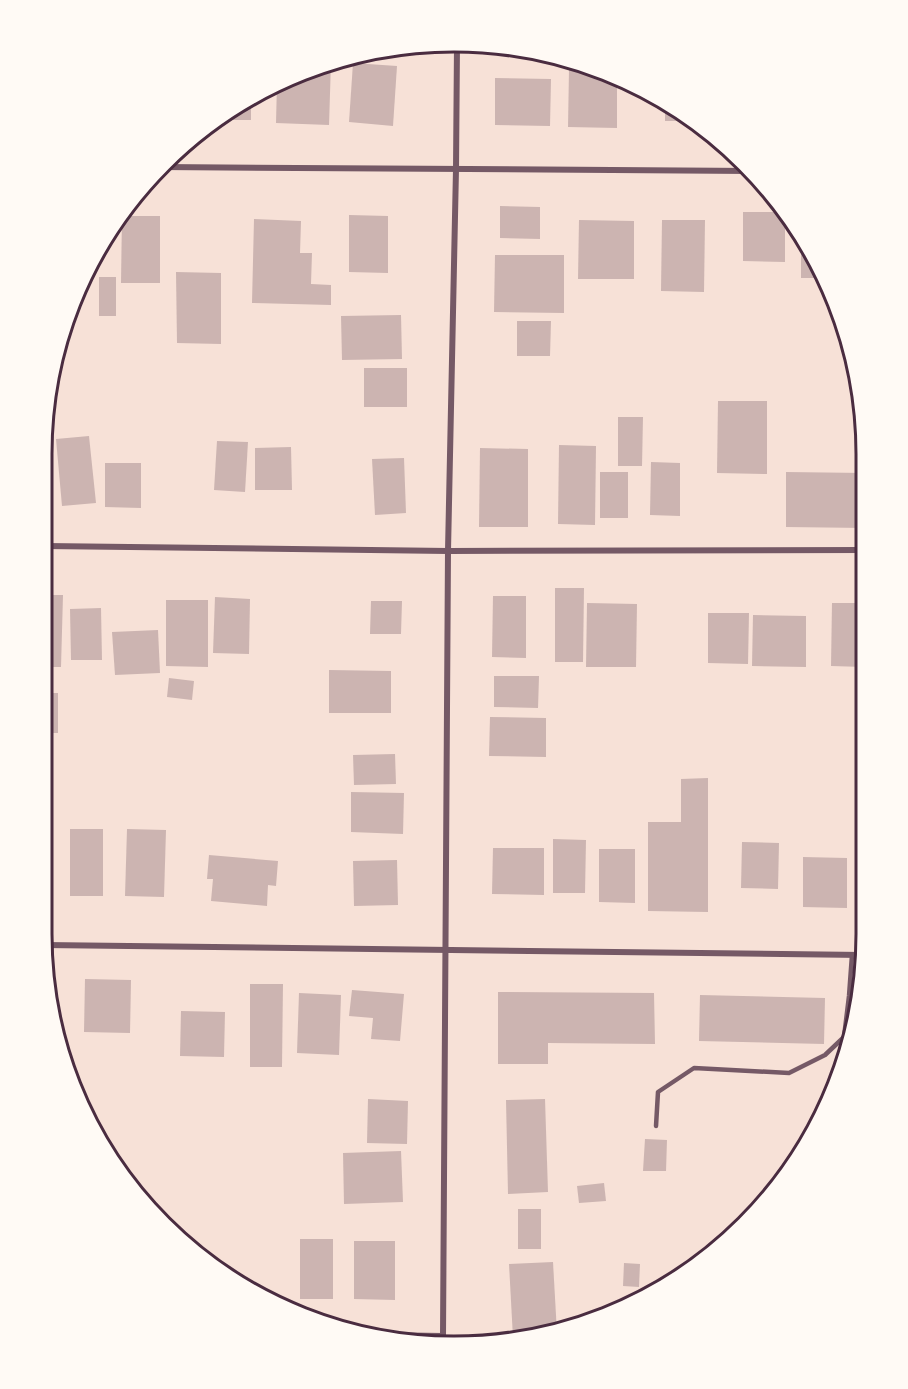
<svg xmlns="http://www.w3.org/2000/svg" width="908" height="1389" font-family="'Sofia Sans Condensed',sans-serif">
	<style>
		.building { fill: #ccb4b1 }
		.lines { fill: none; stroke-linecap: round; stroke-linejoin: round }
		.service { stroke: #755966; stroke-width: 4.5 }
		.minor { stroke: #755966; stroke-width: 6 }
		.rim { fill: none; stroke: #4a2c40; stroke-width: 3 }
	</style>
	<rect width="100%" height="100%" fill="#f7e1d7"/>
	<g class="building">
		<path d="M 331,62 L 329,125 L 276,123 L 277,83 Z"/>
		<path d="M 353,63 L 397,66 L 393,126 L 349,122 Z"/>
		<path d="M 569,70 L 602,71 L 617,78 L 617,128 L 568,127 Z"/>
		<path d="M 495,78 L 551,79 L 550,126 L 495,125 Z"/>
		<path d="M 251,97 L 251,120 L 215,120 L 223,115 Z"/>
		<path d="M 665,101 L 669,104 L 694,121 L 665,121 Z"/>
		<path d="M 500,206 L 540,207 L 540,239 L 500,238 Z"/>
		<path d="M 743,212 L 785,212 L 785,262 L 743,261 Z"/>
		<path d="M 349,215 L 388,216 L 388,273 L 349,272 Z"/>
		<path d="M 122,216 L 160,216 L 160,283 L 121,283 Z"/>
		<path d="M 254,219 L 301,221 L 300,253 L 312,253 L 311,284 L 331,285 L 331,305 L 252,303 Z"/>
		<path d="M 579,220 L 634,221 L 634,279 L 578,279 Z"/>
		<path d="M 662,220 L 705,220 L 704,292 L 661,291 Z"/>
		<path d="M 801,236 L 823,271 L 826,278 L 801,278 Z"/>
		<path d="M 495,255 L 564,255 L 564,313 L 494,312 Z"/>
		<path d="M 176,272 L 221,273 L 221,344 L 177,343 Z"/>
		<rect x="99" y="277" width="17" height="39"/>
		<path d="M 401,315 L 402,359 L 342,360 L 341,316 Z"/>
		<path d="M 517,321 L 551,321 L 550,356 L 517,356 Z"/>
		<rect x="364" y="368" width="43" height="39"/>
		<path d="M 718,401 L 767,401 L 767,474 L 717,473 Z"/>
		<path d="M 618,417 L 643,417 L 642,466 L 618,466 Z"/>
		<path d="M 89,436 L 96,503 L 62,506 L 56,439 Z"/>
		<path d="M 217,441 L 248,442 L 245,492 L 214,490 Z"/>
		<path d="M 559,445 L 596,446 L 595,525 L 558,524 Z"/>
		<path d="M 291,447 L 292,490 L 255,490 L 255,448 Z"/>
		<path d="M 480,448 L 528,449 L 528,527 L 479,527 Z"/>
		<path d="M 404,458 L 406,513 L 375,515 L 372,459 Z"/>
		<path d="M 651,462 L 680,463 L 680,516 L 650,515 Z"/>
		<path d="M 105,463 L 141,463 L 141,508 L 105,507 Z"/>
		<rect x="600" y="472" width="28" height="46"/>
		<path d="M 786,472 L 865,473 L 865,528 L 786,527 Z"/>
		<path d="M 555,588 L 584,588 L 583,662 L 555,662 Z"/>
		<path d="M 44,595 L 63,595 L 61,667 L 44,667 Z"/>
		<path d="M 493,596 L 526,596 L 526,658 L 492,657 Z"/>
		<path d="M 215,597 L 250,599 L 249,654 L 213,653 Z"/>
		<path d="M 166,600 L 208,600 L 208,667 L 166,666 Z"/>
		<path d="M 371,601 L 402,601 L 401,634 L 370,634 Z"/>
		<path d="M 587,603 L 637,604 L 636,667 L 586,667 Z"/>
		<path d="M 832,603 L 864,603 L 864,667 L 831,666 Z"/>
		<path d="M 101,608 L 102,660 L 71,660 L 70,609 Z"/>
		<path d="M 708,613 L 749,613 L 748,664 L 708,663 Z"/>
		<path d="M 753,615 L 806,616 L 806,667 L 752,666 Z"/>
		<path d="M 158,630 L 160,673 L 115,675 L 112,632 Z"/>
		<path d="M 329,670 L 391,671 L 391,713 L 329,713 Z"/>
		<path d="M 494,676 L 539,676 L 538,708 L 494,707 Z"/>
		<path d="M 169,678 L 194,681 L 192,700 L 167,697 Z"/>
		<path d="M 44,693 L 58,693 L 58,733 L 43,733 Z"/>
		<path d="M 490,717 L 546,718 L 546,757 L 489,756 Z"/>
		<path d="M 395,754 L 396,784 L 354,785 L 353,755 Z"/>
		<path d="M 708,778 L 708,912 L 648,911 L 648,822 L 681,822 L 681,779 Z"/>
		<path d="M 351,792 L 404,793 L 403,834 L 351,832 Z"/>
		<rect x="70" y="829" width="33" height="67"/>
		<path d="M 127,829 L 166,830 L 164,897 L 125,896 Z"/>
		<path d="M 553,839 L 586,840 L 585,893 L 553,893 Z"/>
		<path d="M 742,842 L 779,843 L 778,889 L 741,888 Z"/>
		<path d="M 493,848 L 544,848 L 544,895 L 492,894 Z"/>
		<path d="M 599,849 L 635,849 L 635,903 L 599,902 Z"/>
		<path d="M 209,855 L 278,861 L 276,886 L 268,885 L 267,906 L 211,901 L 213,879 L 207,879 Z"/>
		<path d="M 803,857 L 847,858 L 847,908 L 803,907 Z"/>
		<path d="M 397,860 L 398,905 L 354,906 L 353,861 Z"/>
		<path d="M 861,871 L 863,871 L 863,904 L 860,904 Z"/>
		<path d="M 85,979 L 131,980 L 130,1033 L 84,1032 Z"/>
		<path d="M 250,984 L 283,984 L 282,1067 L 250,1067 Z"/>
		<path d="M 352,990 L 404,994 L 400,1041 L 371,1039 L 373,1018 L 349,1016 Z"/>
		<path d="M 51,991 L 57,991 L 56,1011 L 55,1012 Z"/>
		<path d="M 498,992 L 654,993 L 655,1044 L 548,1043 L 548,1064 L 498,1064 Z"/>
		<path d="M 299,993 L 341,995 L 339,1055 L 297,1053 Z"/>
		<path d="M 700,995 L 825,998 L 824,1044 L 699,1041 Z"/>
		<path d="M 181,1011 L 225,1012 L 224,1057 L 180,1056 Z"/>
		<path d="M 368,1099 L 408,1101 L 407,1144 L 367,1143 Z"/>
		<path d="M 545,1099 L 548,1192 L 508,1194 L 506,1100 Z"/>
		<path d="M 645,1139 L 667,1140 L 666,1171 L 643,1171 Z"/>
		<path d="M 401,1151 L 403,1202 L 344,1204 L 343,1153 Z"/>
		<path d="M 604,1183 L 606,1201 L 579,1203 L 577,1186 Z"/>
		<rect x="518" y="1209" width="23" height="40"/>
		<rect x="300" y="1239" width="33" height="60"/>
		<path d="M 354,1241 L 395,1241 L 395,1300 L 354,1299 Z"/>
		<path d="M 195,1253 L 211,1254 L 211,1266 L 203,1262 Z"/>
		<path d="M 553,1262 L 557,1333 L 513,1338 L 509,1264 Z"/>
		<path d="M 624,1263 L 640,1264 L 639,1287 L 623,1286 Z"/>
	</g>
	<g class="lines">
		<path class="service" d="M 656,1126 L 658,1092 L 694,1068 L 789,1073 L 825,1055 L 844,1037 L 849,996 L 852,955"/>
		<g class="minor">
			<path d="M 161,167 L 751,171"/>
			<path d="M 45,546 L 448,551 L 865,550"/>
			<path d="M 44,945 L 863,955"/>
			<path d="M 374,1335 L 443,1336"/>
			<path d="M 447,1344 L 443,1336 L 448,551 L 456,169 L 457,44"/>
		</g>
	</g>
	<path d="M0 0H908V1389H0ZM454 52H454A402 402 0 0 1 856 454V934A402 402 0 0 1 454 1336H454A402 402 0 0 1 52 934V454A402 402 0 0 1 454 52Z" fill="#fffaf5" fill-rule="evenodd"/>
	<path class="rim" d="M454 52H454A402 402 0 0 1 856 454V934A402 402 0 0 1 454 1336H454A402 402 0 0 1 52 934V454A402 402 0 0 1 454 52Z"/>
</svg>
